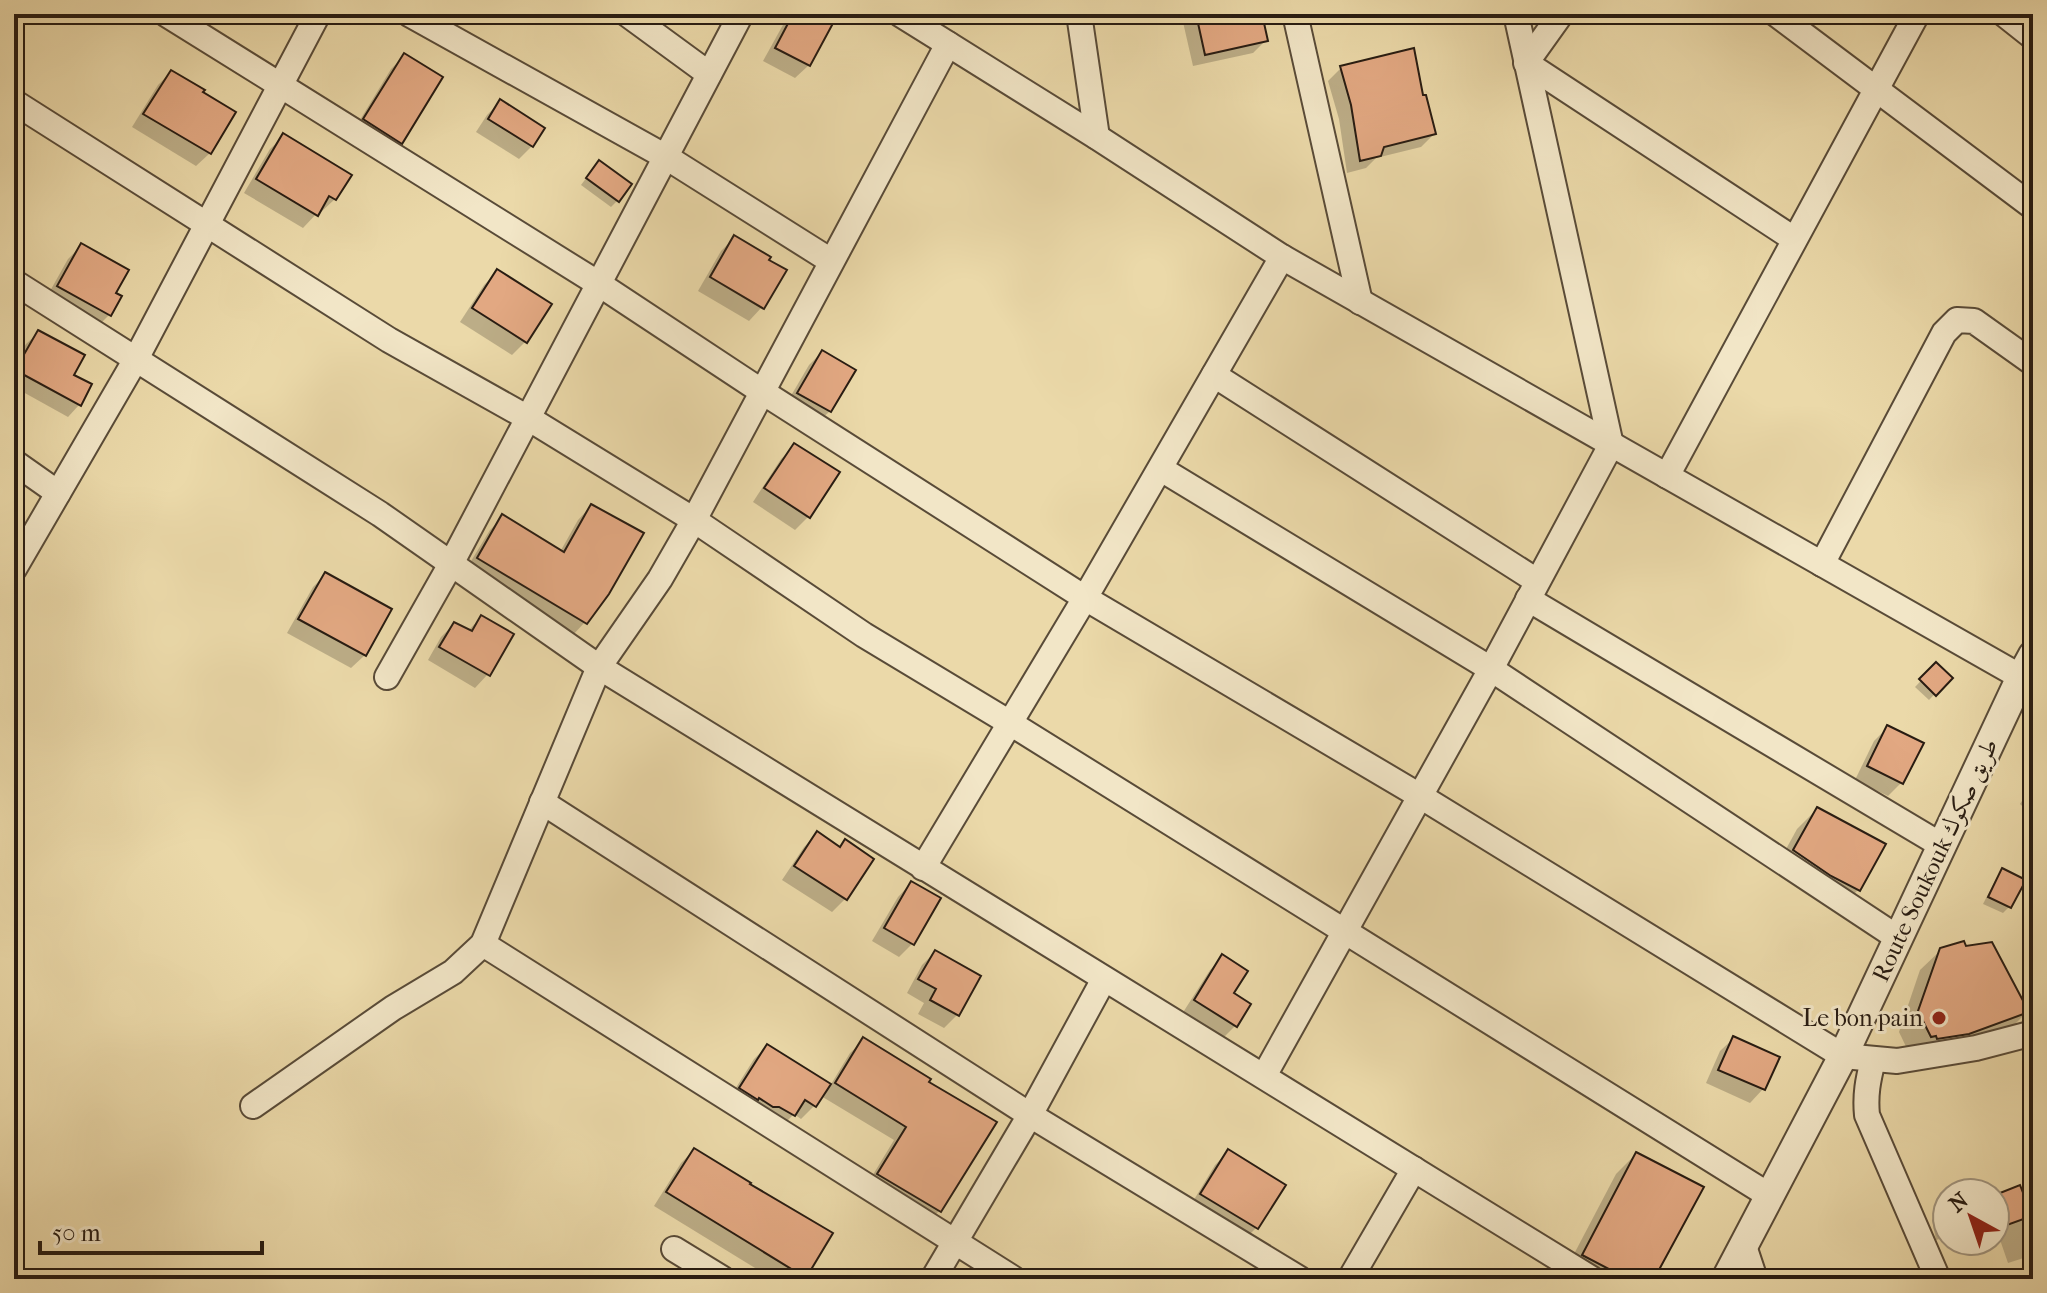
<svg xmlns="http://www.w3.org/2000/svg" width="2047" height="1293" font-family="'IM FELL French Canon',Amiri,serif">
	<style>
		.shadow { fill: #0003 }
		.building { fill: #e2a882; stroke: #281c12; stroke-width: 2 }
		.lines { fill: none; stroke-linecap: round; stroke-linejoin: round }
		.minor-casing { stroke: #594b38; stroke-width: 28 }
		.tertiary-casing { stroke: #594b38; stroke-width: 32 }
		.minor { stroke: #f2e6c7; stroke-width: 24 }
		.tertiary { stroke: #f2e6c7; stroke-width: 28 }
		.poi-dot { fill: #8f2418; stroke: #f2e6c7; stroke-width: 3 }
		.labels { text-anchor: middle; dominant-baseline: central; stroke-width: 6; stroke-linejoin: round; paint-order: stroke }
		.street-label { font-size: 24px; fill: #281c12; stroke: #f2e6c7 }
		.poi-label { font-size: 24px; fill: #281c12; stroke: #f2e6c7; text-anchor: end }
	</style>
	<rect width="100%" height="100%" fill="#ebd9a9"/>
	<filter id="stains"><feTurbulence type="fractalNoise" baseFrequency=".0025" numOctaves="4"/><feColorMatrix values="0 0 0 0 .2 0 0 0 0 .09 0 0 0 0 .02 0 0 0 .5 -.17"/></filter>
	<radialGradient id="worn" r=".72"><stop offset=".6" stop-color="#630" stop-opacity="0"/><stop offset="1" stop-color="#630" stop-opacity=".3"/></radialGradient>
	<g class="shadow">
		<path d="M 789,14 L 833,14 L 809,65 L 795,78 L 763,61 Z"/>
		<path d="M 1191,14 L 1272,14 L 1272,18 L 1263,28 L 1266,40 L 1253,53 L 1193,66 L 1183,22 Z"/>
		<path d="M 404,56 L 401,142 L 388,156 L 352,133 L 391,69 Z"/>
		<path d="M 1341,68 L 1422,98 L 1434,134 L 1421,147 L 1376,158 L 1366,168 L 1347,173 L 1339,119 L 1328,81 Z"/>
		<path d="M 171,72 L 210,153 L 196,166 L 132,127 L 158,85 Z"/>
		<path d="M 500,102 L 532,146 L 519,159 L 476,132 L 487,115 Z"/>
		<path d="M 284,136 L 335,199 L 321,212 L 319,211 L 303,228 L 244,193 L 270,149 Z"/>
		<path d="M 593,169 L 617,201 L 611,207 L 581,185 Z"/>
		<path d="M 734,238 L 766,260 L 762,307 L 749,321 L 698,291 L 721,251 Z"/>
		<path d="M 81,246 L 113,293 L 120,297 L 109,315 L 96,328 L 45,300 L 68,259 Z"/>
		<path d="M 497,272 L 526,341 L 512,355 L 460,322 L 484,285 Z"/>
		<path d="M 38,333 L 72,376 L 79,405 L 68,417 L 14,387 L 14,366 L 26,344 Z"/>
		<path d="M 822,352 L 853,370 L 830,411 L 816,424 L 785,406 L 809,365 Z"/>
		<path d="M 795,446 L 808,517 L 795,530 L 753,502 L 781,459 Z"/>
		<path d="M 591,506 L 585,622 L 572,636 L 465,571 L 490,530 L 503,517 L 560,552 L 578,520 Z"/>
		<path d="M 326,574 L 365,655 L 351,668 L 287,633 L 313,587 Z"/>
		<path d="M 481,617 L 488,674 L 475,688 L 428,660 L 441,637 L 454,624 L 468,631 Z"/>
		<path d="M 1936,665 L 1950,678 L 1929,700 L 1915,687 Z"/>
		<path d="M 1888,727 L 1901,783 L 1888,796 L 1855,780 L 1874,741 Z"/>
		<path d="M 2033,784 L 2033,816 L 2020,804 Z"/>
		<path d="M 1817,809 L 1883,845 L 1858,890 L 1838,910 L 1811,896 L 1774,871 L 1797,829 Z"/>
		<path d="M 817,834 L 838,849 L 845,842 L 871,860 L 845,899 L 832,912 L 782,880 L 804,847 Z"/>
		<path d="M 2003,871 L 2023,880 L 2009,907 L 2003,913 L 1983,904 L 1997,877 Z"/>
		<path d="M 911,883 L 912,944 L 899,957 L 872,941 L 898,897 Z"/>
		<path d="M 1941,950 L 2027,1012 L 2007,1032 L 1912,1059 L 1899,1032 L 1920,970 Z"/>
		<path d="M 935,952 L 957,1015 L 944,1028 L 918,1014 L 924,1003 L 907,993 L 922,965 Z"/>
		<path d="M 1223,957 L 1231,994 L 1249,1005 L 1235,1026 L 1222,1039 L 1182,1014 L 1210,970 Z"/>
		<path d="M 1734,1038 L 1778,1058 L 1763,1089 L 1750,1103 L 1706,1083 L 1720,1051 Z"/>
		<path d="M 864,1040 L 928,1079 L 939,1211 L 926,1224 L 865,1188 L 894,1140 L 821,1096 L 814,1106 L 801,1119 L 794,1114 L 780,1128 L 727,1102 L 754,1059 L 767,1046 L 830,1086 L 850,1053 Z"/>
		<path d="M 694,1150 L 804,1277 L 802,1279 L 773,1279 L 654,1206 L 681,1163 Z"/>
		<path d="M 1228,1152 L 1283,1185 L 1256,1228 L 1243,1241 L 1189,1208 L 1215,1165 Z"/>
		<path d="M 1636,1154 L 1651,1279 L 1570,1279 L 1563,1275 L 1616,1174 Z"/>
		<path d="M 2033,1187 L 2033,1255 L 2008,1263 L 1998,1234 L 1995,1233 L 1995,1194 L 2019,1188 L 2021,1192 Z"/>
		<path d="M 1947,1208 L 1947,1237 L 1936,1240 L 1932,1220 L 1943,1209 Z"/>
	</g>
	<g class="building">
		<path d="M 793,14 L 838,14 L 810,66 L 775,48 Z"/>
		<path d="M 1196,14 L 1262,14 L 1268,41 L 1205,55 Z"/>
		<path d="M 1414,48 L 1423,95 L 1426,95 L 1436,134 L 1384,147 L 1381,156 L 1360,161 L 1351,105 L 1340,66 Z"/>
		<path d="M 404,53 L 443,77 L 402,144 L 363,119 Z"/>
		<path d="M 171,70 L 205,90 L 203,92 L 236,112 L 211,154 L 143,114 Z"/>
		<path d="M 500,99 L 545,128 L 533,147 L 488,119 Z"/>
		<path d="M 283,133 L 352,175 L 336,200 L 329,196 L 318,216 L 256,179 Z"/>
		<path d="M 599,160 L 632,184 L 619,202 L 586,178 Z"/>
		<path d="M 734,235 L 771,257 L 769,260 L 787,270 L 764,309 L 710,277 Z"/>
		<path d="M 81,243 L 129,270 L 116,293 L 122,296 L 111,316 L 57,286 Z"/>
		<path d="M 497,269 L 552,304 L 527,343 L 472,308 Z"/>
		<path d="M 38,330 L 85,355 L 74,375 L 92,384 L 81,406 L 15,370 Z"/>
		<path d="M 822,350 L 856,370 L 831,412 L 797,393 Z"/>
		<path d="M 794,443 L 840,472 L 810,518 L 764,488 Z"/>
		<path d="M 591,504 L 644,533 L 609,594 L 587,624 L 477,558 L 502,514 L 564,552 Z"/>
		<path d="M 325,572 L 392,609 L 366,656 L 298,619 Z"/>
		<path d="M 481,615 L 514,634 L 490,676 L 439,647 L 454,622 L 472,631 Z"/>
		<path d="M 1936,662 L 1953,678 L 1936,696 L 1919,679 Z"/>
		<path d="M 1887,725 L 1924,743 L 1903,784 L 1867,766 Z"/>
		<path d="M 1817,807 L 1886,844 L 1860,891 L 1831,876 L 1793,850 Z"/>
		<path d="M 817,831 L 840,847 L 845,839 L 874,859 L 847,900 L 794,866 Z"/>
		<path d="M 2002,868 L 2026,880 L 2011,908 L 1988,897 Z"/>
		<path d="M 911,881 L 941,898 L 914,945 L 884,928 Z"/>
		<path d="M 1964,941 L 1966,946 L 1992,942 L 2029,1012 L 1969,1034 L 1937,1039 L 1936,1036 L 1931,1037 L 1918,1011 L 1940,948 Z"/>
		<path d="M 935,950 L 981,976 L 959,1016 L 930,1000 L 936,989 L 918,979 Z"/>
		<path d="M 1222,954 L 1248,971 L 1234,993 L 1251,1004 L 1237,1027 L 1194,1000 Z"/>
		<path d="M 1733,1036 L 1780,1057 L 1765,1090 L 1718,1070 Z"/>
		<path d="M 863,1037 L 931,1079 L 929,1082 L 997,1122 L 941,1212 L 877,1174 L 906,1127 L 835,1083 Z"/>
		<path d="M 767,1044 L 831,1084 L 816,1107 L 805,1100 L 795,1116 L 779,1107 L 773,1107 L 759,1098 L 758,1100 L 739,1088 Z"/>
		<path d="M 694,1148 L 751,1183 L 750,1184 L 833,1233 L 806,1278 L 666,1192 Z"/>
		<path d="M 1228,1149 L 1286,1185 L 1258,1229 L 1200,1194 Z"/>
		<path d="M 1636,1152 L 1704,1187 L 1654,1279 L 1628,1279 L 1582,1255 Z"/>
		<path d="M 2020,1185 L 2032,1216 L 2007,1225 L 2003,1215 L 1995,1217 L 1995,1195 Z"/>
	</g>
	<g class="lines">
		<defs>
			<g id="minor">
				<path d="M 166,14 L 599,284 L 761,391 L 1085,598 L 923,868"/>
				<path d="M 409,14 L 666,157 L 831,261"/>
				<path d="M 627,14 L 709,74"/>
				<path d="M 900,14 L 1097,137 L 1282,257 L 2021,677"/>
				<path d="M 1079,14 L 1097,137"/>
				<path d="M 1295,14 L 1360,302"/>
				<path d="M 1561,14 L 1526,63 L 1794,239"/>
				<path d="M 1776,14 L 2033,207"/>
				<path d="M 2004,14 L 2033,37"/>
				<path d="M 14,102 L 389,340 L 528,418 L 694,520 L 864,635 L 1010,723 L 1770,1196"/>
				<path d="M 1282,257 L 1085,598 L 1420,796 L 1843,1056 L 1897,1061 L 1976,1048 L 2033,1033"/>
				<path d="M 14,282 L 380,514 L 599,667 L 1592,1279"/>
				<path d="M 1214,375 L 1537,581"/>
				<path d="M 14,462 L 58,493"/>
				<path d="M 1161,469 L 1491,669 L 1898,938"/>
				<path d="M 1667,476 L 1917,14"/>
				<path d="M 1822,564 L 1944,333 L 1957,320 L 1974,321 L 2033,363"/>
				<path d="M 14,569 L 136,359 L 318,14"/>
				<path d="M 1528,599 L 1941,845"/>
				<path d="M 387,677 L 451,564 L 741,14"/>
				<path d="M 542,802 L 1030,1115 L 1300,1279"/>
				<path d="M 483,944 L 1014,1279"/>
				<path d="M 1873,1060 C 1868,1080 1865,1095 1867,1115 L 1938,1279"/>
				<path d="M 1264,1076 L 1491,669 L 1611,445 L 1516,14"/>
				<path d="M 253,1106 L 393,1008 L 453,972 L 483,944 L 599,667 L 660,579 L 694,520 L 948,44"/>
				<path d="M 1744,1246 L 1755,1279"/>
				<path d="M 674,1249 L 723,1279"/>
				<path d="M 933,1279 L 1030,1115 L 1104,979"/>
				<path d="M 1350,1279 L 1414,1169"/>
			</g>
			<path id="tertiary" d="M 1726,1279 L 1843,1056 L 2021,677 L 2033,655"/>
		</defs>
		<use href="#minor" class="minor-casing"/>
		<use href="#tertiary" class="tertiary-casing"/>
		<use href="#minor" class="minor"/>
		<use href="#tertiary" class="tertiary"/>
	</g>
	<circle class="poi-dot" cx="1939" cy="1018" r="8"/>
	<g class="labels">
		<g class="street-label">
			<text transform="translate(1935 860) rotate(-65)">Route Soukouk طريق صكوك</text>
		</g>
		<g class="poi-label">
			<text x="1923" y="1018">Le bon pain</text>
		</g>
	</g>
	<rect width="2047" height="1293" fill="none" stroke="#ebd9a9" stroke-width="48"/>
	<rect x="16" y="16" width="2015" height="1261" fill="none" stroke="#281c12" stroke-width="4"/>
	<rect x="24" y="24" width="1999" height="1245" fill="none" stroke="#281c12" stroke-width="2"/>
	<g transform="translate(1971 1217) rotate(320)"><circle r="38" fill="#f2e6c7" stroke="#a1957f" stroke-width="2"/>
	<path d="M0-6L14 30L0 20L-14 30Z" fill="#8f2418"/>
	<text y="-12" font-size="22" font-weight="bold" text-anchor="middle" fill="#281c12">N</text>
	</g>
	<path d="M40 1241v12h222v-12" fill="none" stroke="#281c12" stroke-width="4"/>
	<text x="52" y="1241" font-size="24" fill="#281c12" stroke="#f2e6c7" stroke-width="6" paint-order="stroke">50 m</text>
	<rect width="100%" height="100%" filter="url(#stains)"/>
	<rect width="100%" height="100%" fill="url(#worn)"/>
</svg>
